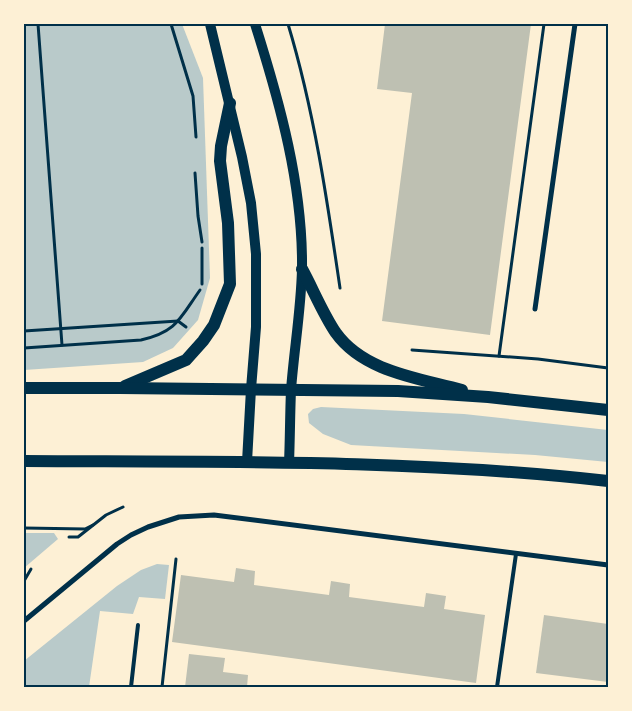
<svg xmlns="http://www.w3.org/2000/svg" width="632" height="711" font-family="Karla,sans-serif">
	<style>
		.green { fill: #b9caca }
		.building { fill: #bec0b2 }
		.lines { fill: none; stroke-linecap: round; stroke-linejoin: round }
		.path { stroke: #003049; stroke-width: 3 }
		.service { stroke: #003049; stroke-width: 4 }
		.minor { stroke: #003049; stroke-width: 5 }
		.secondary { stroke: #003049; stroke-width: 10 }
		.primary { stroke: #003049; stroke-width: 12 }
		.neatline { fill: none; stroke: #003049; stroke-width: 2 }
	</style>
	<rect width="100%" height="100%" fill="#fdf0d5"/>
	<g class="green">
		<path d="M 24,24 L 182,24 L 203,78 L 210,278 L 198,320 L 173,348 L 143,362 L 24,370 Z"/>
		<path d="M 321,407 L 464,414 L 608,430 L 608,462 L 535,455 L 351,445 L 323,434 L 309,423 L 308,414 L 313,409 Z"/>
		<path d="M 24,533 L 54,533 L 58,539 L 24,568 Z"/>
		<path d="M 157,564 L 169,565 L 165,599 L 139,597 L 133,614 L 100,611 L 89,687 L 24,687 L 24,661 L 117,586 L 141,570 Z"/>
	</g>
	<g class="building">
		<path d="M 385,24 L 531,24 L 490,335 L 382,321 L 412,93 L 377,89 Z"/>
		<path d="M 236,568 L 255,571 L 254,585 L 329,595 L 331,581 L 350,584 L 349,597 L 424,607 L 426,593 L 446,596 L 444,609 L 485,615 L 476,683 L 172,642 L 181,575 L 234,582 Z"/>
		<path d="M 544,615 L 608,624 L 608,682 L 536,673 Z"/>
		<path d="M 189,654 L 225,658 L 223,672 L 248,675 L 247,687 L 185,687 Z"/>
	</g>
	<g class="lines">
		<g class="path">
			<path d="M 38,24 L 62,345"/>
			<path d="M 171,24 L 193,96 L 196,137"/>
			<path d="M 288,24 C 314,110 327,199 340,288"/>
			<path d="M 195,173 L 198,216 L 202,242"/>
			<path d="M 202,284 L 202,248"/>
			<path d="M 24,331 L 178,321 L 186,327"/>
			<path d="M 24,348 L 141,340 C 177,332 180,318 200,290"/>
			<path d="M 412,350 L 538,359 L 608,368"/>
			<path d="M 499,356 L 544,24"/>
			<path d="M 24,528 L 85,529 L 93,525"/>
			<path d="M 69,537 L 78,537 L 106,515 L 123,507"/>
			<path d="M 24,581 L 31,569"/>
			<path d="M 162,687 L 176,559"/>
		</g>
		<g class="service">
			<path d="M 131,687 L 138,625"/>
			<path d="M 497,687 L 516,554"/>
		</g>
		<g class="minor">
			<path d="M 535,309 L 575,24"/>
			<path d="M 24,621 L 117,544 L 131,535 L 148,527 L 179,517 L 214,515 L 608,565"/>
		</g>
		<g class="secondary">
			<path d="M 210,24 L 242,157 L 251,203 L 256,254 L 256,327 L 251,389 L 247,462"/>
			<path d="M 255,24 C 280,103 303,186 302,269 C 301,310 294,350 291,390 C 290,414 290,439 289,463"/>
		</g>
		<g class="primary">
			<path d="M 302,269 C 313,289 323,314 336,333 C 364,372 419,378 462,390"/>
			<path d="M 125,386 L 186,360 L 203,341 L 214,325 L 230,284 L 228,223 L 220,161 L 221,146 L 230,103"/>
			<path d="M 24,388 L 120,388 L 398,391 L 488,397 L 608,410"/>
			<path d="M 24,461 C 219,462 414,459 608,481"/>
		</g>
	</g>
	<rect width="632" height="711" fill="none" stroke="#fdf0d5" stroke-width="50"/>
	<rect x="25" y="25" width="582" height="661" class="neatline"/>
</svg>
